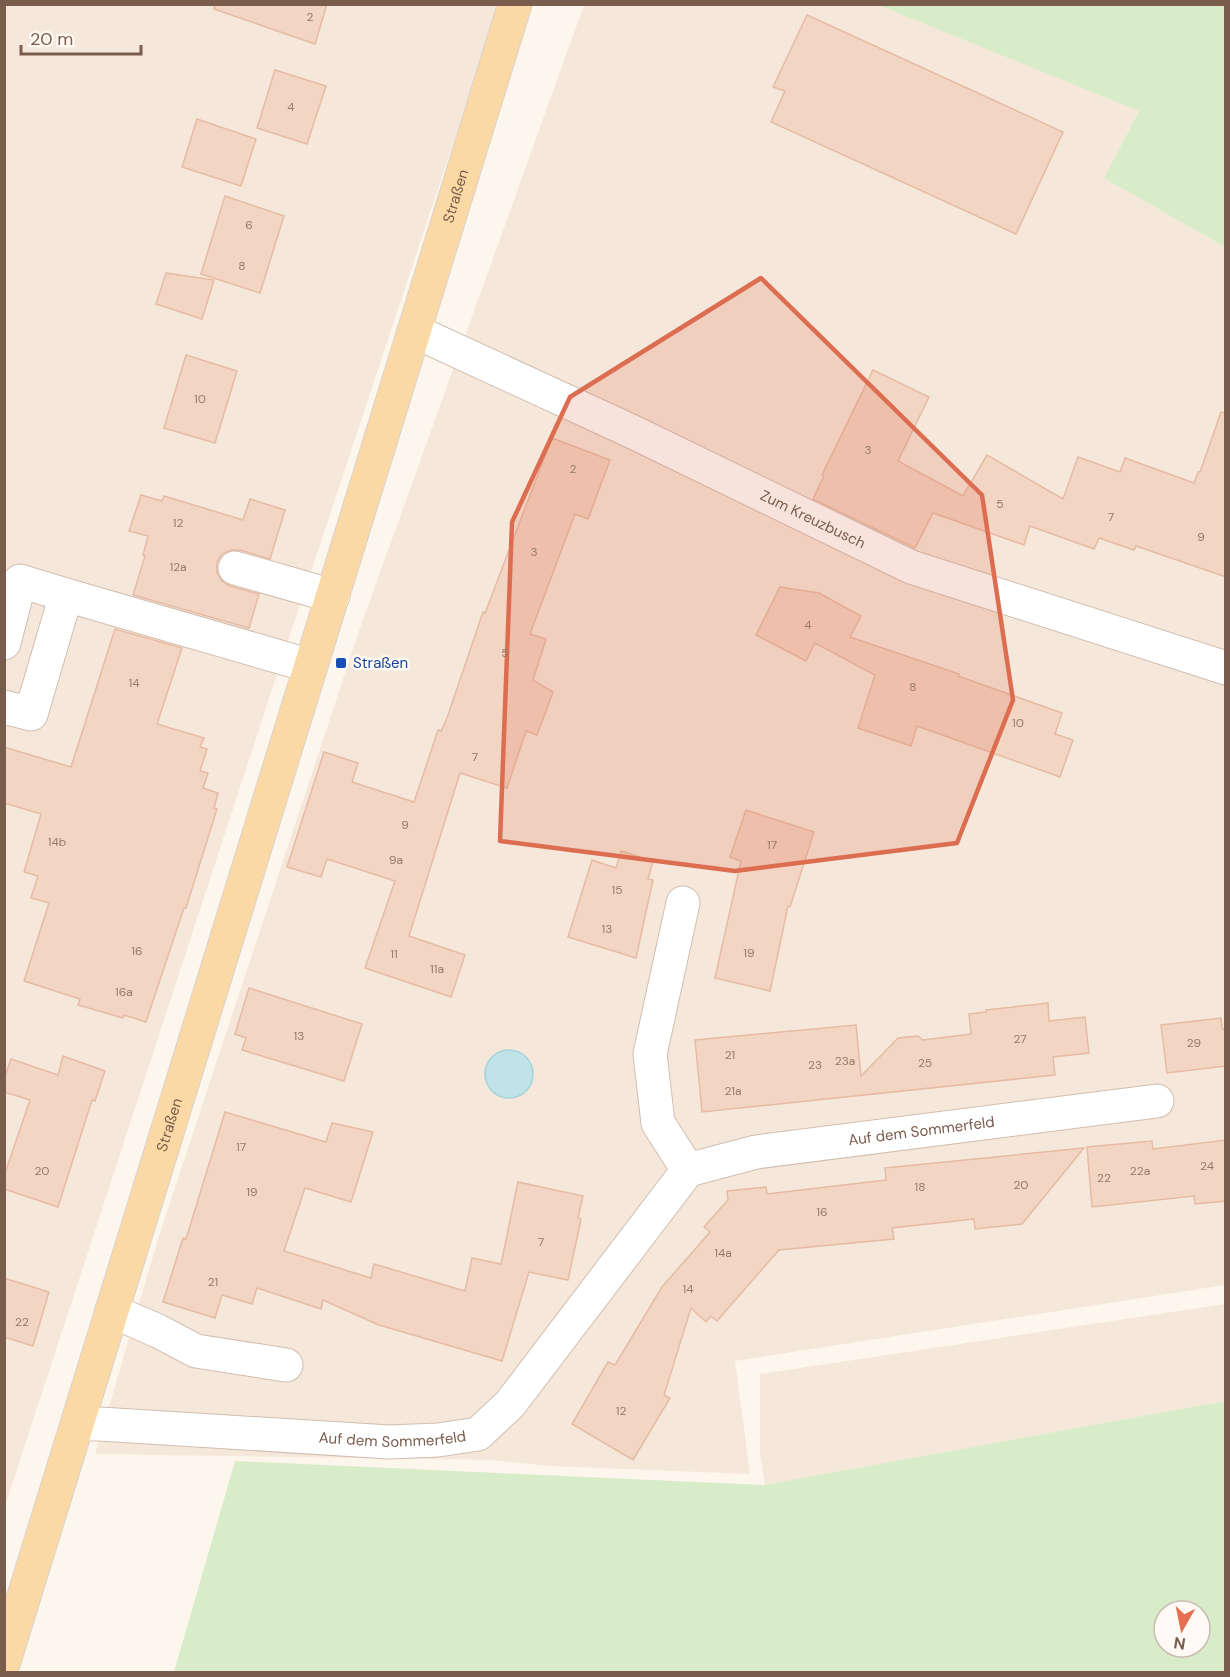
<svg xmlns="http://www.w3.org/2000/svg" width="1230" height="1677" font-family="'DM Sans',sans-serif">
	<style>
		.residential { fill: #f5e8da }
		.green { fill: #d8ecc9; fill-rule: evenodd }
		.water { fill: #bfe3e8; stroke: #a5d3da; stroke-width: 1.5 }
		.building { fill: #f3d5c3; stroke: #e6bba3; stroke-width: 1.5 }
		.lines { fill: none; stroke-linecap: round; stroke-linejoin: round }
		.minor-casing { stroke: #d1beb0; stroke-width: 35 }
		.major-casing { stroke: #dad1cd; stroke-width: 35 }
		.minor { stroke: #fff; stroke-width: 33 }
		.major { stroke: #fbd9a5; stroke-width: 33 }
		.marked { fill: #dc6d51; fill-opacity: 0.2; stroke: #dc6d51; stroke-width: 4.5; stroke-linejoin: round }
		.transit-dot { fill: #1a4fb4; stroke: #fffaf3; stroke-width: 2 }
		.labels { text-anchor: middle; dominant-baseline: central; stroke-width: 5; stroke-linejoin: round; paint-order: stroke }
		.number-label { font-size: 12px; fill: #987a6a }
		.street-label { font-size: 15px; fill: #7a5c4d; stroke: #fffaf3 }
		.transit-label { font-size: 15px; fill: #164399; stroke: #fffaf3; text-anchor: start }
	</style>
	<rect width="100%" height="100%" fill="#fdf6ec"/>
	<g class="residential">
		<path d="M 5,5 L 499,5 L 281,662 L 5,1506 Z"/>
		<path d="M 584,5 L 881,5 L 1139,111 L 1104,178 L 1225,247 L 1225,1285 L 735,1361 L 750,1474 L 549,1466 L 491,1460 L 95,1454 L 158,1239 L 359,631 Z"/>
		<path d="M 1225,1304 L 1225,1401 L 765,1485 L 760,1454 L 760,1374 Z"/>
	</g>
	<g class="green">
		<path d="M 878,5 L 1225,5 L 1225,247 L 1104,178 L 1139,111 Z"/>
		<path d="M 1225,1401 L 1225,1672 L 174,1672 L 235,1461 L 764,1485 ZM 1164,1611 L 1200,1611 L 1200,1647 L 1164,1647 Z"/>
	</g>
	<circle class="water" cx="509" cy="1074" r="24"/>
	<g class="building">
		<path d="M 215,4 L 327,4 L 315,44 L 214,9 Z"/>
		<path d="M 807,15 L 1063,132 L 1016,234 L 771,122 L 785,91 L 773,87 Z"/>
		<path d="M 275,70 L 326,86 L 307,144 L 257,128 Z"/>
		<path d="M 197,119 L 256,139 L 241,186 L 182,167 Z"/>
		<path d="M 225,196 L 284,216 L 260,293 L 201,274 Z"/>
		<path d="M 166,273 L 214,280 L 202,319 L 156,304 Z"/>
		<path d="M 186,355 L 237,371 L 215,443 L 164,428 Z"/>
		<path d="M 873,370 L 929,397 L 898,461 L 963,496 L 987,455 L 1063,499 L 1078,457 L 1120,472 L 1125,458 L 1194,483 L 1198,472 L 1200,472 L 1221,412 L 1226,413 L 1226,577 L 1136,546 L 1134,550 L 1099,538 L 1094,549 L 1030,526 L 1024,545 L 933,513 L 915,548 L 813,499 L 824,476 L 822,475 Z"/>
		<path d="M 552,438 L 610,460 L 588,519 L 575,514 L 530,634 L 546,639 L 533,680 L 553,692 L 537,735 L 526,731 L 507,788 L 460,773 L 409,936 L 465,955 L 451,997 L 365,968 L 395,881 L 327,859 L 321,877 L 287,867 L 324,752 L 358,763 L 352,782 L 414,802 L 438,730 L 441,731 L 447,718 L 483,612 L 485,613 Z"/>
		<path d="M 141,495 L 162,501 L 164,496 L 243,520 L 250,499 L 285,510 L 270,559 L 240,550 L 231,550 L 222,554 L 217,562 L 217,573 L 222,581 L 230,586 L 259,594 L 249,628 L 133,595 L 145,556 L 143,555 L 148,536 L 129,531 Z"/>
		<path d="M 780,587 L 819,593 L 861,616 L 850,637 L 959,674 L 958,676 L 1062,713 L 1055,734 L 1073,740 L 1060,777 L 917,726 L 911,746 L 858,728 L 875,675 L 815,643 L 806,661 L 756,635 Z"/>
		<path d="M 115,629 L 182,648 L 157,724 L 204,738 L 200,747 L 207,749 L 200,771 L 208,773 L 203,788 L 218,793 L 214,808 L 217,809 L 186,908 L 184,908 L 146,1022 L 124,1015 L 123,1018 L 78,1005 L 80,999 L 24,981 L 49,903 L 31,898 L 38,876 L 24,872 L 41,814 L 4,803 L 4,747 L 71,767 Z"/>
		<path d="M 746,810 L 814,832 L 790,907 L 788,906 L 770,991 L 715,978 L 741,861 L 730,857 Z"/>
		<path d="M 621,851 L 653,861 L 648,879 L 653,880 L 636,958 L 568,937 L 592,860 L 616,868 Z"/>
		<path d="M 249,988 L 362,1024 L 344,1081 L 242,1050 L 246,1038 L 235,1034 Z"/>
		<path d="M 1048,1003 L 1049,1021 L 1085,1017 L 1089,1053 L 1053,1057 L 1055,1075 L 702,1112 L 695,1040 L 856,1025 L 861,1076 L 898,1038 L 918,1036 L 923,1040 L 971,1034 L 969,1014 L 986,1012 L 986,1010 Z"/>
		<path d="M 1221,1018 L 1222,1028 L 1226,1031 L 1226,1066 L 1167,1073 L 1161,1025 Z"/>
		<path d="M 63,1056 L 105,1071 L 95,1101 L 92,1100 L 58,1207 L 4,1189 L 4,1176 L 30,1100 L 4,1092 L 4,1079 L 11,1059 L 58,1075 Z"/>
		<path d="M 225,1112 L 326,1142 L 332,1123 L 373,1132 L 351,1202 L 305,1188 L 284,1251 L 371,1278 L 374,1264 L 465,1291 L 472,1258 L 501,1264 L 518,1182 L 583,1196 L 578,1218 L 581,1219 L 568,1280 L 529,1272 L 502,1361 L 379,1325 L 323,1300 L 321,1309 L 257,1288 L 252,1304 L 222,1295 L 215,1318 L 163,1302 L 183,1238 L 186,1239 Z"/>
		<path d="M 1226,1140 L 1226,1201 L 1195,1204 L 1194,1196 L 1092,1207 L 1087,1147 L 1152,1141 L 1153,1149 Z"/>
		<path d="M 1084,1148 L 1022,1224 L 975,1229 L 974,1219 L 892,1228 L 894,1239 L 779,1250 L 717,1321 L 711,1316 L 706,1322 L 691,1308 L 664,1395 L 670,1398 L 633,1460 L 572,1424 L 608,1362 L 615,1365 L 662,1287 L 710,1232 L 704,1227 L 728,1200 L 727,1191 L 766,1187 L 767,1194 L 886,1180 L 885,1168 Z"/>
		<path d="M 4,1278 L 49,1292 L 33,1346 L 4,1337 Z"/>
	</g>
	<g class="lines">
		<defs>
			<g id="minor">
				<path id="s1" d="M 414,331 L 633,432 L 911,567 L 1226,668"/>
				<path d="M 235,568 L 333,596"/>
				<path d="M 66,595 L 311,666"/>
				<path d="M 4,643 L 20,581 L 66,595 L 31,714 L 4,707"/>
				<path d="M 683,903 L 650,1054 L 658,1123 L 688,1170"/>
				<path d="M 112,1311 L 158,1331 L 196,1351 L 286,1365"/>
				<path id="s2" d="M 78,1424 L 100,1424 L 389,1442 L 438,1440 L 478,1434 L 510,1404 L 688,1170 L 756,1152 L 1157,1101"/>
			</g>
			<g id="major">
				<path id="s3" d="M 4,1661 L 515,4"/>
			</g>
		</defs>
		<use href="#minor" class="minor-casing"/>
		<use href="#major" class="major-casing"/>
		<use href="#minor" class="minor"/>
		<use href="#major" class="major"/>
	</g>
	<path class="marked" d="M 761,278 L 982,495 L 1013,700 L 957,843 L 735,871 L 500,841 L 512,522 L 570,397 Z"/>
	<rect class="transit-dot" x="335" y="657" width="12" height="12" rx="3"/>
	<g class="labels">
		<g class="number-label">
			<text x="310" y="17">2</text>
			<text x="291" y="107">4</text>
			<text x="249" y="225">6</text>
			<text x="242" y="266">8</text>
			<text x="200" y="399">10</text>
			<text x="868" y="450">3</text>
			<text x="573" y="469">2</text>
			<text x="1000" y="504">5</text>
			<text x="1111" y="517">7</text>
			<text x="178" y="523">12</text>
			<text x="1201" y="537">9</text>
			<text x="534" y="552">3</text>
			<text x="178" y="567">12a</text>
			<text x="808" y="625">4</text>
			<text x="505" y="653">5</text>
			<text x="134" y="683">14</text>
			<text x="913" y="687">8</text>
			<text x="1018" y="723">10</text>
			<text x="475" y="757">7</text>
			<text x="405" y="825">9</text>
			<text x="57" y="842">14b</text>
			<text x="772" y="845">17</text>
			<text x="396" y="860">9a</text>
			<text x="617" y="890">15</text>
			<text x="607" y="929">13</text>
			<text x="137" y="951">16</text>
			<text x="749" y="953">19</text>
			<text x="394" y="954">11</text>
			<text x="437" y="969">11a</text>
			<text x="124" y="992">16a</text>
			<text x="299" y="1036">13</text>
			<text x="1020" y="1039">27</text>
			<text x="1194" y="1043">29</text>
			<text x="730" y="1055">21</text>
			<text x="845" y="1061">23a</text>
			<text x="925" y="1063">25</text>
			<text x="815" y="1065">23</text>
			<text x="733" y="1091">21a</text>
			<text x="241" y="1147">17</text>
			<text x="1207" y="1166">24</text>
			<text x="42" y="1171">20</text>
			<text x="1140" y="1171">22a</text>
			<text x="1104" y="1178">22</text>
			<text x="1021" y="1185">20</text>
			<text x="920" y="1187">18</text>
			<text x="252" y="1192">19</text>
			<text x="822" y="1212">16</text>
			<text x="541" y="1242">7</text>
			<text x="723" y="1253">14a</text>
			<text x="213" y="1282">21</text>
			<text x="688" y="1289">14</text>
			<text x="22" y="1322">22</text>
			<text x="621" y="1411">12</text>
		</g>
		<g class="street-label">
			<text stroke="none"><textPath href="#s3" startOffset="1533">Straßen</textPath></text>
			<text stroke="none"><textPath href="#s1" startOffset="441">Zum Kreuzbusch</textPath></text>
			<text stroke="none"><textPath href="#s3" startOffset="561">Straßen</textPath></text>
			<text stroke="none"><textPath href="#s2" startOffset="976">Auf dem Sommerfeld</textPath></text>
			<text stroke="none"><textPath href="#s2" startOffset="315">Auf dem Sommerfeld</textPath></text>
		</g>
		<g class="transit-label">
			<text x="353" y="663">Straßen</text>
		</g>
	</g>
	<rect width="1230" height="1677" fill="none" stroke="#7a5c4d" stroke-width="12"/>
	<g transform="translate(1182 1629) rotate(189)"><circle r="28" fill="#fffaf3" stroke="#cabbb1" stroke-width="1.5"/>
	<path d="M0-4.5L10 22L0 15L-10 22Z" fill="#e76f51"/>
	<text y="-9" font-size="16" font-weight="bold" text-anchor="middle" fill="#7a5c4d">N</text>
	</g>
	<path d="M21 45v9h120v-9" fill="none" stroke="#7a5c4d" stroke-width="3"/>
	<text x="30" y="45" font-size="18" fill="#7a5c4d" stroke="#fffaf3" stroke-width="4.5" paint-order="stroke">20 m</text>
</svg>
